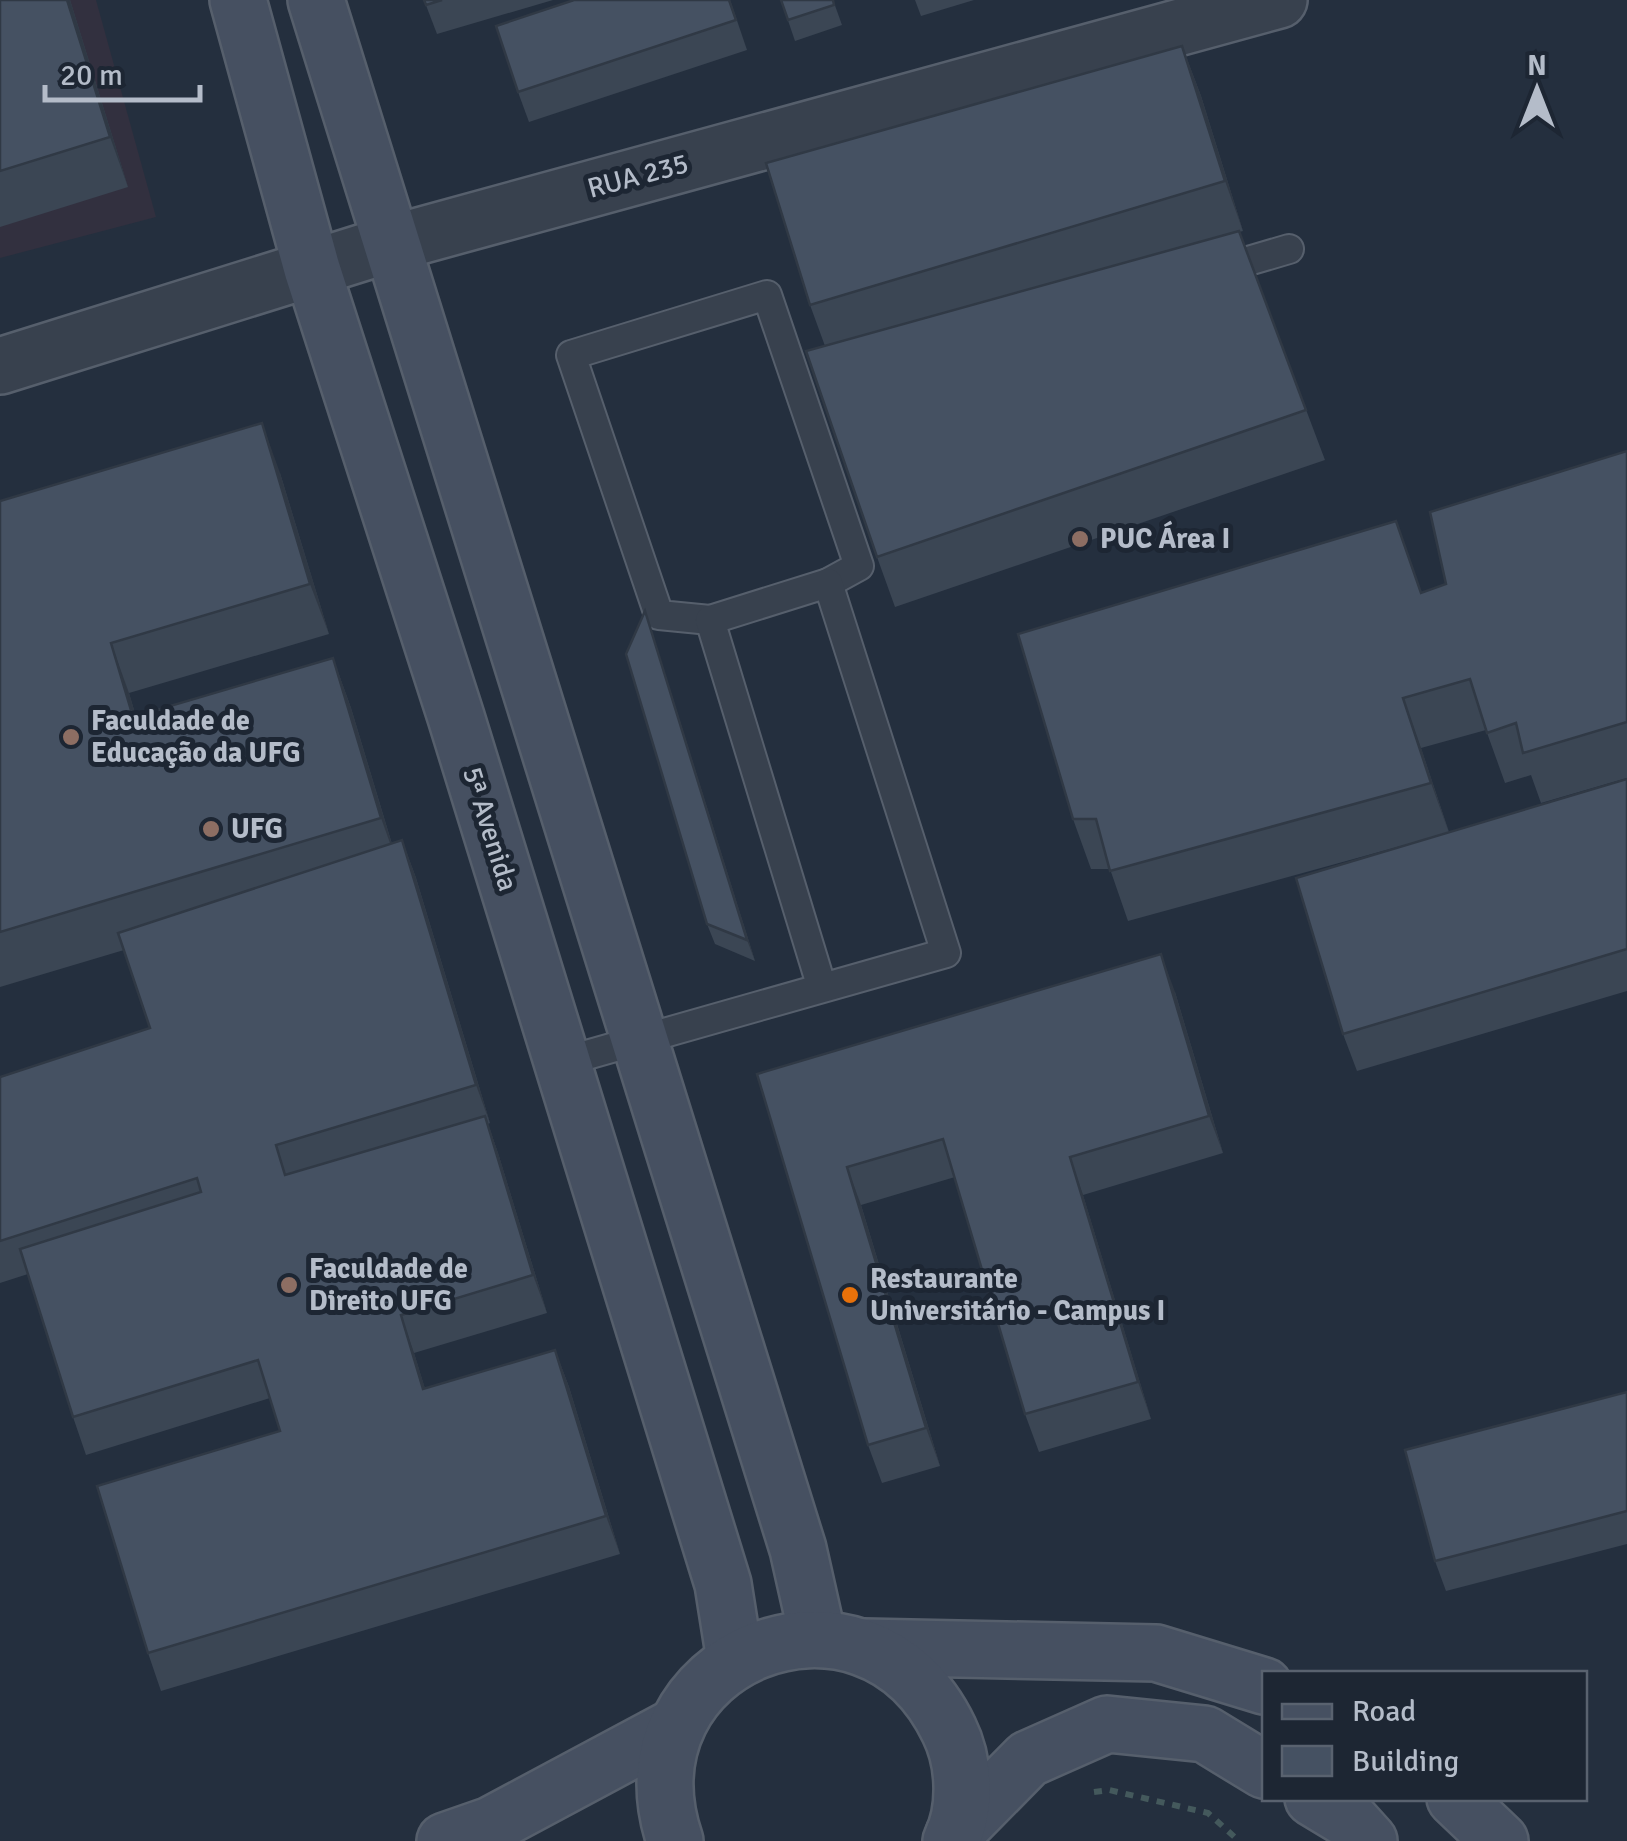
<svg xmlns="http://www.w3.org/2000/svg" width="1627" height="1841" font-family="Signika,sans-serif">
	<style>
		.medical { fill: #32303f }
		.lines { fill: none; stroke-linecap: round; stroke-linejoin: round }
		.lane-casing { stroke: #565f6c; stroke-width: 32 }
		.street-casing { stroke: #565f6c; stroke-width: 60 }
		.secondary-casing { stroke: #565f6c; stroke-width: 60 }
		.path { stroke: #44595c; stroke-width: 6; stroke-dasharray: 8 8; stroke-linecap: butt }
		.lane { stroke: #38414e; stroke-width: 28 }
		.street { stroke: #38414e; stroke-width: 55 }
		.secondary { stroke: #465061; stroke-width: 55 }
		.wall { fill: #3b4654 }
		.shaded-wall { fill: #303945 }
		.building { fill: #455162; stroke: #303945; stroke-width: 2.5 }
		.education-dot { fill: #8d6e63; stroke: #1d2633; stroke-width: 4 }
		.food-dot { fill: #e8710a; stroke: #1d2633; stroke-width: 4 }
		.labels { text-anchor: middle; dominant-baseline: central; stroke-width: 10; stroke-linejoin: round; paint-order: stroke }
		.street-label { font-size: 28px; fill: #b4bcc9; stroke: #1d2633 }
		.poi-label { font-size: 28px; font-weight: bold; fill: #b4bcc9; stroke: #1d2633; text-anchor: start }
	</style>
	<rect width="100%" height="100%" fill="#242f3e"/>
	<path class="medical" d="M 0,0 L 96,0 L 156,217 L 0,258 Z"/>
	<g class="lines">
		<defs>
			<g id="lane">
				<path d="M 1214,271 L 1289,249"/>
				<path d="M 710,620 L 659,615 L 571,355 L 767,295 L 859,566 L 828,583"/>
				<path d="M 562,1062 L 946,953 L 828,583 L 710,620 L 822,988"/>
			</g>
			<path id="street" d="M 0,366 L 390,244 L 1279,0"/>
			<g id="secondary">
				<path d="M 238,0 L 312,269 L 456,717 L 723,1584 L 735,1660"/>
				<path d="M 316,0 L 798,1549 L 818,1638"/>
				<path d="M 864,1647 L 1156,1653 L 1264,1686"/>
				<path d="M 1313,1798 L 1351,1821 L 1369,1841"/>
				<path d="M 1455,1798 L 1500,1841"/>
				<path d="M 954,1834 L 1028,1759 L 1107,1724 L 1205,1734 L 1264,1770"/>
				<path d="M 445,1841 L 491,1825 L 676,1726"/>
				<path d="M 675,1841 C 612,1657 865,1555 949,1730 C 965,1762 967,1809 951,1841"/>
			</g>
		</defs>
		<use href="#lane" class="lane-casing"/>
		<use href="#street" class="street-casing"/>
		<use href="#secondary" class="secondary-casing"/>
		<path class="path" d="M 1094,1792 L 1109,1790 L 1208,1813 L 1239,1841"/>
		<use href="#lane" class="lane"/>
		<use href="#street" class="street"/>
		<use href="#secondary" class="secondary"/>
	</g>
	<g class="wall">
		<path d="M 0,0 L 70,0 L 128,187 L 0,227 Z"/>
		<path d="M 424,0 L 553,0 L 437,34 Z"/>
		<path d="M 730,0 L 747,50 L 529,122 L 518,92 Z"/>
		<path d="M 781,0 L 833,0 L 842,25 L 795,41 Z"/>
		<path d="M 915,0 L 974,0 L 921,16 Z"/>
		<path d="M 1182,46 L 1201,96 L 1243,231 L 1239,232 L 1325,460 L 895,607 L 877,557 L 825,346 L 810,305 Z"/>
		<path d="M 1627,451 L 1627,778 L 1541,803 L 1531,775 L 1505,783 L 1486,730 L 1421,748 L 1449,832 L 1627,779 L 1627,991 L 1357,1071 L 1343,1034 L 1419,841 L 1128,921 L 1110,869 L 1091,869 L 1073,819 L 1422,593 L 1446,584 Z"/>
		<path d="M 280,473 L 329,634 L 129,693 L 136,717 L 333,658 L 351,708 L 392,844 L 402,840 L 416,878 L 490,1123 L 488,1124 L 498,1153 L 547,1313 L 414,1353 L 425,1389 L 555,1350 L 569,1387 L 620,1554 L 161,1691 L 148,1653 L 280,1431 L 270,1398 L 86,1455 L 73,1417 L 28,1274 L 0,1283 L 0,1077 L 150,1028 L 124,950 L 0,987 L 0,501 Z"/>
		<path d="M 652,632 L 755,961 L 715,944 L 707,924 Z"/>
		<path d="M 1175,992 L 1223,1153 L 1083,1195 L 1151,1419 L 1039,1452 L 1025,1414 L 955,1177 L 861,1205 L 940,1466 L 882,1483 L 868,1445 L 757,1074 Z"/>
		<path d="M 1627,1392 L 1627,1544 L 1446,1591 L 1435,1561 Z"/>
	</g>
	<g class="shaded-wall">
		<path d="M 67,0 L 70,0 L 128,187 L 110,137 Z"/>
		<path d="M 1182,46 L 1201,96 L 1243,231 L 1225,181 Z"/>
		<path d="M 262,423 L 280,473 L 329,634 L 310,584 Z"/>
		<path d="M 645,611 L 652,632 L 755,961 L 747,940 Z"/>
		<path d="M 111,643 L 129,693 L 151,767 L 133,717 Z"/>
		<path d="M 333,658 L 351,708 L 399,868 L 381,818 Z"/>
		<path d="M 1403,698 L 1421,748 L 1449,833 L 1431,783 Z"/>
		<path d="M 402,840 L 416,878 L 490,1123 L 476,1085 Z"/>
		<path d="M 1161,954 L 1175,992 L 1223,1153 L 1209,1116 Z"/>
		<path d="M 485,1116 L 498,1153 L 547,1313 L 533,1275 Z"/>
		<path d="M 1070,1157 L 1083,1195 L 1151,1419 L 1138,1382 Z"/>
		<path d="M 847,1167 L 861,1205 L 940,1466 L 926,1428 Z"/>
		<path d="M 401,1315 L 414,1353 L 437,1427 L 423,1389 Z"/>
		<path d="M 555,1350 L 569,1387 L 620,1554 L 606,1516 Z"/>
	</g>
	<g class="building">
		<path d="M 0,0 L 67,0 L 110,137 L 0,171 Z"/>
		<path d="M 424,0 L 442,0 L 426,5 Z"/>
		<path d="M 574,0 L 729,0 L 736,20 L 518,92 L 496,26 Z"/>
		<path d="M 781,0 L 833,0 L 834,5 L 788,20 Z"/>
		<path d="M 1182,46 L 1225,181 L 810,305 L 766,163 Z"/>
		<path d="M 1239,231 L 1306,410 L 877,557 L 806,351 Z"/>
		<path d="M 262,423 L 310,584 L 111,643 L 133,717 L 333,658 L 381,818 L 0,932 L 0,501 Z"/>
		<path d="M 1627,451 L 1627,722 L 1523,753 L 1516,723 L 1487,733 L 1470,679 L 1403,698 L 1431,783 L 1110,871 L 1096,819 L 1073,819 L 1018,634 L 1396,521 L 1421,593 L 1446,584 L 1430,512 Z"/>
		<path d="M 645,611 L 747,940 L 707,924 L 626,654 Z"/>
		<path d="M 1627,779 L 1627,949 L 1343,1034 L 1296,878 Z"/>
		<path d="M 402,840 L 476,1085 L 276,1145 L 285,1175 L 485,1116 L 533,1275 L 401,1315 L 423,1389 L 555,1350 L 606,1516 L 148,1653 L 97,1486 L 280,1431 L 258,1360 L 73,1417 L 20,1249 L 201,1192 L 197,1178 L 0,1241 L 0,1077 L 150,1028 L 118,933 Z"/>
		<path d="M 1161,954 L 1209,1116 L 1070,1157 L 1138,1382 L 1025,1414 L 943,1139 L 847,1167 L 926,1428 L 868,1445 L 757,1074 Z"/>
		<path d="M 1627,1392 L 1627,1511 L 1435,1561 L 1405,1450 Z"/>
	</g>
	<g class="education-dot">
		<circle cx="1080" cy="539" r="10"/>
		<circle cx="71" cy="737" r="10"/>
		<circle cx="211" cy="829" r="10"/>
		<circle cx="289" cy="1285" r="10"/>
	</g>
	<circle class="food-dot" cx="850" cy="1295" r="10"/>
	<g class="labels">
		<g class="street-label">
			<text transform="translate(638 176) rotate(-15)">RUA 235</text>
			<text transform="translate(490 829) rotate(73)">5ª Avenida</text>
		</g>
		<g class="poi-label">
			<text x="1100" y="539">PUC Área I</text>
			<text x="91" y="721">Faculdade de<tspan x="91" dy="32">Educação da UFG</tspan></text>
			<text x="231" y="829">UFG</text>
			<text x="309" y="1269">Faculdade de<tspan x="309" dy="32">Direito UFG</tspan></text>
			<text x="870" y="1279">Restaurante<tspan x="870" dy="32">Universitário - Campus I</tspan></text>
		</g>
	</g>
	<rect x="1262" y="1671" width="325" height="130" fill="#1d2633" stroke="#59626f" stroke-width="2.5"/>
	<rect x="1282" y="1704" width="50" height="15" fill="#465061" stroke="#59626f" stroke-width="2.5"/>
	<text x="1352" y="1721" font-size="30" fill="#b4bcc9">Road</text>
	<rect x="1282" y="1746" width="50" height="30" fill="#455162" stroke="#59626f" stroke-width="2.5"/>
	<text x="1352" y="1771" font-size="30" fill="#b4bcc9">Building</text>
	<g transform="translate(1537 90)" stroke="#1d2633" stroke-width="8" paint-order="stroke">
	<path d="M0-8L18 38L0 25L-18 38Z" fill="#b4bcc9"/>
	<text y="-15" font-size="28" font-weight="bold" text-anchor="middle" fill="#b4bcc9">N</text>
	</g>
	<path d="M45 85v15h155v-15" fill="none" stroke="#b4bcc9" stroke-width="5"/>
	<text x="60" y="85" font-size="30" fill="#b4bcc9" stroke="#1d2633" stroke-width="8" paint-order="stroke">20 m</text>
</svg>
